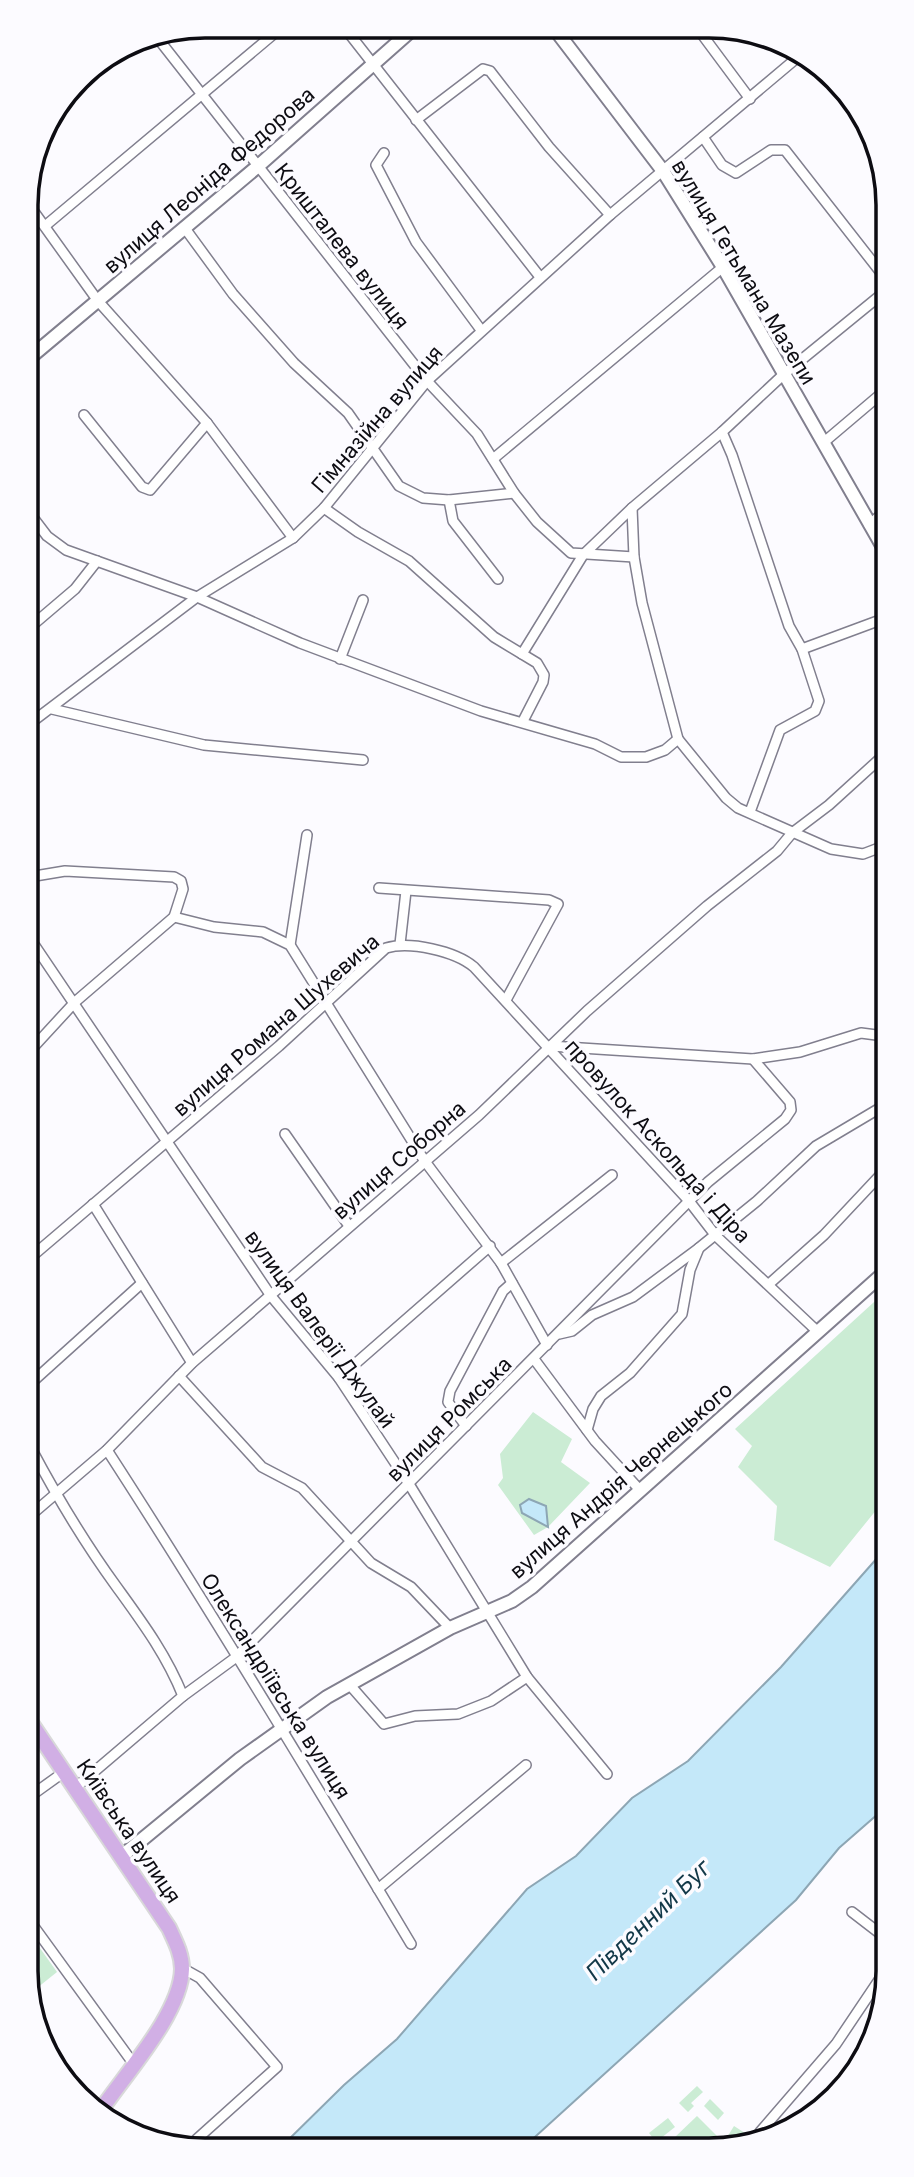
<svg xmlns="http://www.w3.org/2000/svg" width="914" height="2177" font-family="Inter,sans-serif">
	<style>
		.green { fill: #cbecd4 }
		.water { fill: #c4e8f9; stroke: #8da6b4; stroke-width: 2 }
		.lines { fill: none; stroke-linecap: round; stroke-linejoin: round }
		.street-casing { stroke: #817f8e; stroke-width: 12 }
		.secondary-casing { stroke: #817f8e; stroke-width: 16 }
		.primary-casing { stroke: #d8d8d9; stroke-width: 18 }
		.street { stroke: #fff; stroke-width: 9 }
		.secondary { stroke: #fff; stroke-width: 12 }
		.primary { stroke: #d1afe5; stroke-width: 14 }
		.labels { text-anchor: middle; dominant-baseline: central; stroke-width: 7; stroke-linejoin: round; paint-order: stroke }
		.street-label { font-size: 21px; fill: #0d0c12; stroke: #fcfbff }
		.water-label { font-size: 23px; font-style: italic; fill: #123848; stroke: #fcfbff }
		.rim { fill: none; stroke: #0d0c12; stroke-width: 3.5 }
	</style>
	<rect width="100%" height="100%" fill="#fcfbff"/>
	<g class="green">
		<path d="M 885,1292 L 886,1498 L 830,1567 L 774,1540 L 777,1506 L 738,1467 L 752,1446 L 735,1429 Z"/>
		<path d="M 533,1412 L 572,1439 L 561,1462 L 590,1483 L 548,1527 L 534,1535 L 498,1485 L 503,1478 L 500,1454 Z"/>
		<path d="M 32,1937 L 57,1972 L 32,1992 Z"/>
		<path d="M 697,2086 L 703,2092 L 691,2103 L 694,2106 L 688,2112 L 679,2103 Z"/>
		<path d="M 710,2099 L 724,2113 L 718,2120 L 704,2106 Z"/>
		<path d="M 697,2116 L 726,2145 L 679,2145 L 673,2139 Z"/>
		<path d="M 668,2118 L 675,2127 L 656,2142 L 649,2133 Z"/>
		<path d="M 734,2126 L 759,2142 C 749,2148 736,2145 726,2139 Z"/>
	</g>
	<g class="water">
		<path d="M 529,1499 L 546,1506 L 548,1527 L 522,1513 L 520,1505 Z"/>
		<path d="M 886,1548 L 887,1806 L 839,1848 L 796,1900 L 525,2146 L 281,2147 L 344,2085 L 397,2039 L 527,1889 L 576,1856 L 632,1798 L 688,1761 L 781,1667 Z"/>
	</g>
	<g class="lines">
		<defs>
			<g id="street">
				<path d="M 344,27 L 540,277"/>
				<path d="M 698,29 L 750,99"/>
				<path d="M 156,36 L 427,381 L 477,434 L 514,493 L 537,522 L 571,553 L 634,557"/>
				<path d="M 416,120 L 483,69 L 490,71 L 549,147 L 610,215"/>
				<path d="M 703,137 L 722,165 L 736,173 L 771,150 L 785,150 L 882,274"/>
				<path d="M 384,153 L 376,165 L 416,242 L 481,330"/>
				<path d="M 27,202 L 98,301 L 207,423 L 293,538"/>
				<path d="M 45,226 L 282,27"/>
				<path d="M 184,227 L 233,294 L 294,363 L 348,413 L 399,486 L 423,498 L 449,500 L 514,493"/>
				<path d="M 84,415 L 142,487 L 150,490 L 207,423"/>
				<path d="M 722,432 L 732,455 L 789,626 L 802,649 L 819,701 L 815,711 L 780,730 L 750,812"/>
				<path d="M 823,443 L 882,393"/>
				<path d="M 493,459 L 723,267"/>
				<path d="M 449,500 L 453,521 L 498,579"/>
				<path d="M 324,508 L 358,532 L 409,561 L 494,637 L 537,663 L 544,675 L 543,682 L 523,721"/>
				<path d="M 632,508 L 634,557 L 642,603 L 678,739 L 726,798 L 738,808 L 831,849 L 863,854 L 884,846"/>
				<path d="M 28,511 L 47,536 L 66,550 L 197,597 L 300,643 L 481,711 L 595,744 L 621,757 L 646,757 L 665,750 L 678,739"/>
				<path d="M 869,525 L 883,513"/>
				<path d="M 28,629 L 75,589 L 97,561"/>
				<path d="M 802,649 L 883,619"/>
				<path d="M 522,654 L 583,555 L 632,508 L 722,432 L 784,374 L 882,294"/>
				<path d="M 340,659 L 363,600"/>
				<path d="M 52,709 L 204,745 L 363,760"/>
				<path d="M 28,725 L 197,597 L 293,538 L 324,508 L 427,381 L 610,215 L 798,57"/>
				<path d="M 29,877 L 65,871 L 174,877 L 181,881 L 183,889 L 174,917"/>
				<path d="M 379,888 L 549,900 L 558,904 L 506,1000"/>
				<path d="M 174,917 L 214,927 L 263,932 L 290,945 L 424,1160 L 501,1263 L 547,1345"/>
				<path d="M 29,937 L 271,1296 L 339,1378 L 409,1484 L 527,1677 L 607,1774"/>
				<path d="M 400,944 L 406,891"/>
				<path d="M 290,945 L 307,835"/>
				<path d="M 550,1046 L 753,1059 L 800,1052 L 861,1033 L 884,1036"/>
				<path d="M 29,1052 L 75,1002 L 174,917"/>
				<path d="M 285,1134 L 349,1226"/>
				<path d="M 93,1204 L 192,1363"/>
				<path d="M 30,1258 L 279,1046 L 386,948 C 410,941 455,951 474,967 L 689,1201 L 716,1236 L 818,1332"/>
				<path d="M 501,1263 L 612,1175"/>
				<path d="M 769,1284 L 824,1235 L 885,1170"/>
				<path d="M 559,1334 L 572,1331 L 592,1315 L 633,1297 L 699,1248"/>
				<path d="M 534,1359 L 595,1441 L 639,1489"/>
				<path d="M 179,1376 L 262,1467 L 302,1488 L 371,1563 L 411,1587 L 450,1628"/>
				<path d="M 339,1378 L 490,1246"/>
				<path d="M 30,1384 L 142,1283"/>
				<path d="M 466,1426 L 448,1402 L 450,1391 L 503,1291 L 512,1283"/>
				<path d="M 587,1430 L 593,1409 L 601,1396 L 630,1373 L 682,1314 L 690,1270 L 699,1248 L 757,1201 L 816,1146 L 885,1105"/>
				<path d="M 31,1448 C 56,1495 84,1542 116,1586 C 142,1622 166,1654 183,1696"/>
				<path d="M 107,1450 C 212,1612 312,1778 411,1944"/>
				<path d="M 31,1515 L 107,1450 L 192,1363 L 479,1115 L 587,1011 L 707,906 L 777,851 L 792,833 L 829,805 L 884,755"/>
				<path d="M 349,1684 L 384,1724 L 415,1716 L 458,1714 L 491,1701 L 527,1677"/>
				<path d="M 75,1788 L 183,1696 L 235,1658 L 708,1182 L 785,1119 L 791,1110 L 790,1102 L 753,1059"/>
				<path d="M 32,1795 L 64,1772"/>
				<path d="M 378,1889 L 526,1765"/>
				<path d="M 852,1912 L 887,1939"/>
				<path d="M 32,1924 L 133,2063"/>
				<path d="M 182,1968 L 200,1978 L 277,2067 L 188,2147"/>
				<path d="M 760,2132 L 836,2044 L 887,1968"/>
			</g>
			<g id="secondary">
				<path d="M 554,28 L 663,171 L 723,267 L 883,547"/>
				<path d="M 27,360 L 257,167 L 414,28"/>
				<path d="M 122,1856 L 240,1759 L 327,1697 L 450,1628 L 512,1601 L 532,1587 L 885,1272"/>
			</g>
			<path id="primary" d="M 31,1723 L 169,1928 C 175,1941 182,1954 182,1969 C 181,2013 126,2073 101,2110"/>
		</defs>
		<use href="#street" class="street-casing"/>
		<use href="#secondary" class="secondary-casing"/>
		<use href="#primary" class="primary-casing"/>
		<use href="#street" class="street"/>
		<use href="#secondary" class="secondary"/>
		<use href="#primary" class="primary"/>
	</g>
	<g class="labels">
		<g class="street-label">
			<text transform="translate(209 180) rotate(-41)">вулиця Леоніда Федорова</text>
			<text transform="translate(342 246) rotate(52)">Кришталева вулиця</text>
			<text transform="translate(744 272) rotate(59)">вулиця Гетьмана Мазепи</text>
			<text transform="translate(377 419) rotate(-49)">Гімназійна вулиця</text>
			<text transform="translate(276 1025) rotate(-41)">вулиця Романа Шухевича</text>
			<text transform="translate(658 1141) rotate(48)">провулок Аскольда і Діра</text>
			<text transform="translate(399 1160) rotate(-41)">вулиця Соборна</text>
			<text transform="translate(320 1329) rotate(54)">вулиця Валерії Джулай</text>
			<text transform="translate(449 1419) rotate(-45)">вулиця Ромська</text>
			<text transform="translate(621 1480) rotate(-41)">вулиця Андрія Чернецького</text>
			<text transform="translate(276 1686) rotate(58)">Олександріївська вулиця</text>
			<text transform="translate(129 1831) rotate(56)">Київська вулиця</text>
		</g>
		<g class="water-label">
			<text transform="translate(648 1920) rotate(-44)">Південний Буг</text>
		</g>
	</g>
	<path d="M0 0H914V2177H0ZM205 38H709A167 167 0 0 1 876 205V1971A167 167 0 0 1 709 2138H205A167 167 0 0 1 38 1971V205A167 167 0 0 1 205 38Z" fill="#fcfbff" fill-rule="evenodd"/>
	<path class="rim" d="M205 38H709A167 167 0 0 1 876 205V1971A167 167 0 0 1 709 2138H205A167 167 0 0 1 38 1971V205A167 167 0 0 1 205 38Z"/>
</svg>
